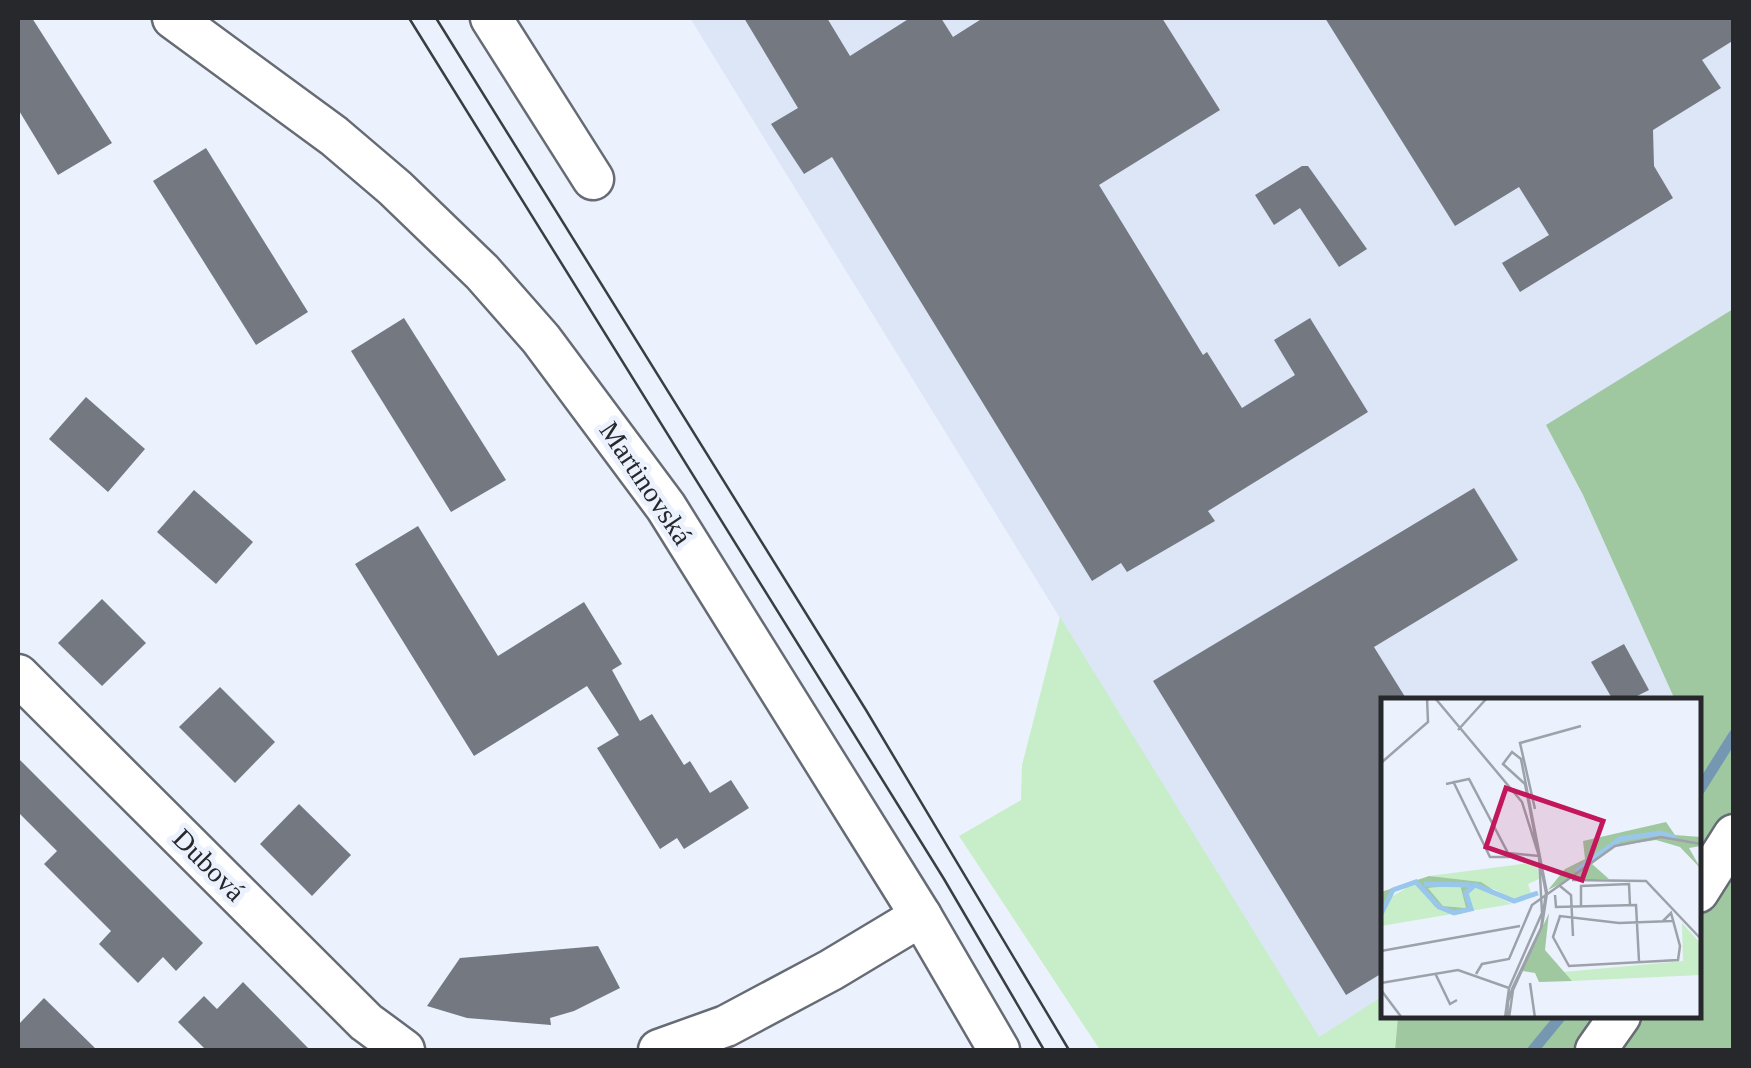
<svg xmlns="http://www.w3.org/2000/svg" width="1751" height="1068" font-family="Georgia,serif">
	<style>
		.built { fill: #dce6f7 }
		.green { fill: #c7eec9 }
		.forest { fill: #9fc8a1 }
		.lines { fill: none; stroke-linecap: round; stroke-linejoin: round }
		.stream { stroke: #7697b2; stroke-width: 11 }
		.building { fill: #737881 }
		.minor-casing { stroke: #666b74; stroke-width: 45 }
		.minor { stroke: #fff; stroke-width: 40 }
		.tram { stroke: #3a3d41; stroke-width: 2.5 }
		.labels { text-anchor: middle; dominant-baseline: central; stroke-width: 10; stroke-linejoin: round; paint-order: stroke }
		.street-label { font-size: 28px; fill: #26282c; stroke: #ecf2fd }
		.inset-river { fill: none; stroke: #98c7eb; stroke-width: 5 }
		.inset-road { fill: none; stroke: #9da1a9; stroke-width: 2.5 }
		.view { fill: #c2185b; fill-opacity: 0.15; stroke: #c2185b; stroke-width: 5 }
		.inset-edge { fill: none; stroke: #26282c; stroke-width: 5 }
	</style>
	<rect width="100%" height="100%" fill="#ecf2fd"/>
	<path class="built" d="M 690,18 L 1733,18 L 1733,309 L 1547,425 L 1583,495 L 1675,700 L 1384,700 L 1383,997 L 1319,1038 Z"/>
	<path class="green" d="M 1060,617 L 1319,1037 L 1383,996 L 1384,1016 L 1398,1016 L 1395,1050 L 1100,1050 L 959,836 L 1021,800 L 1022,765 Z"/>
	<path class="forest" d="M 1733,309 L 1733,1050 L 1395,1050 L 1398,1016 L 1698,1016 L 1698,700 L 1675,700 L 1583,495 L 1546,425 Z"/>
	<g class="lines">
		<g class="stream">
			<path d="M 1698,792 L 1734,735"/>
			<path d="M 1533,1050 L 1561,1016"/>
		</g>
	</g>
	<g class="building">
		<path d="M 18,18 L 32,18 L 112,143 L 58,175 L 18,109 Z"/>
		<path d="M 744,18 L 827,18 L 850,56 L 910,18 L 941,18 L 953,37 L 983,18 L 1162,18 L 1220,110 L 1099,185 L 1203,355 L 1207,352 L 1242,408 L 1295,375 L 1274,340 L 1310,318 L 1368,412 L 1208,511 L 1215,521 L 1127,572 L 1121,563 L 1092,581 L 832,157 L 804,174 L 771,124 L 798,108 Z"/>
		<path d="M 1325,18 L 1734,18 L 1734,40 L 1702,60 L 1721,88 L 1653,130 L 1654,166 L 1673,198 L 1520,292 L 1502,263 L 1549,235 L 1519,187 L 1455,226 Z"/>
		<path d="M 206,148 L 308,312 L 256,345 L 153,181 Z"/>
		<path d="M 1302,166 L 1308,166 L 1367,249 L 1339,267 L 1300,208 L 1274,225 L 1255,195 Z"/>
		<path d="M 404,318 L 506,480 L 451,512 L 351,351 Z"/>
		<path d="M 86,397 L 145,449 L 108,492 L 49,439 Z"/>
		<path d="M 1474,488 L 1518,560 L 1374,647 L 1407,700 L 1384,700 L 1384,972 L 1346,995 L 1153,681 Z"/>
		<path d="M 194,490 L 253,542 L 216,584 L 157,532 Z"/>
		<path d="M 418,526 L 498,656 L 584,602 L 622,664 L 612,670 L 640,721 L 652,714 L 684,765 L 690,761 L 710,793 L 731,780 L 749,808 L 684,849 L 677,838 L 660,849 L 597,748 L 619,735 L 587,686 L 474,756 L 355,564 Z"/>
		<path d="M 102,599 L 146,643 L 102,686 L 58,643 Z"/>
		<path d="M 1624,644 L 1649,690 L 1629,700 L 1613,700 L 1591,662 Z"/>
		<path d="M 220,687 L 275,742 L 235,783 L 179,727 Z"/>
		<path d="M 18,758 L 203,943 L 176,971 L 163,957 L 138,983 L 99,944 L 111,931 L 44,864 L 57,851 L 18,812 Z"/>
		<path d="M 299,804 L 351,855 L 312,896 L 260,844 Z"/>
		<path d="M 598,946 L 620,988 L 574,1011 L 550,1018 L 551,1025 L 467,1018 L 427,1006 L 460,958 Z"/>
		<path d="M 243,982 L 310,1050 L 206,1050 L 178,1022 L 204,996 L 217,1009 Z"/>
		<path d="M 44,998 L 97,1050 L 18,1050 L 18,1025 Z"/>
	</g>
	<g class="lines">
		<defs>
			<g id="minor">
				<path d="M 173,18 L 334,136 L 395,188 L 482,272 L 541,339 L 666,507 L 921,916 L 999,1050"/>
				<path d="M 491,18 L 593,179"/>
				<path d="M 18,675 L 366,1022 L 404,1050"/>
				<path d="M 1698,892 L 1734,835"/>
				<path d="M 659,1050 L 726,1026 L 831,970 L 921,916"/>
				<path d="M 1596,1050 L 1620,1016"/>
			</g>
		</defs>
		<use href="#minor" class="minor-casing"/>
		<use href="#minor" class="minor"/>
		<g class="tram">
			<path d="M 409,18 L 944,879 L 1044,1050"/>
			<path d="M 436,18 L 866,710 L 1069,1050"/>
		</g>
	</g>
	<g class="labels">
		<g class="street-label">
			<text transform="translate(646 483) rotate(56)">Martinovská</text>
			<text transform="translate(209 865) rotate(45)">Dubová</text>
		</g>
	</g>
	<g transform="translate(1381 698)">
		<rect width="320" height="320" fill="#ecf2fd"/>
		<path d="M 156,164 L 158,181 L 147,186 L 150,195 L 131,201 L 113,191 L 48,178 ZM 35,184 L 54,209 L 73,215 L 91,209 L 85,196 L 93,188 L 131,206 L 0,228 L 2,204 ZM 79,187 L 85,210 L 62,208 L 46,190 ZM 301,225 L 320,246 L 320,277 L 191,283 L 182,274 L 302,263 Z" fill="#c7eec9"/>
		<path d="M 285,124 L 294,137 L 320,139 L 320,148 L 308,150 L 320,171 L 299,149 L 275,142 L 234,148 L 211,166 L 228,181 L 189,181 L 167,192 L 184,171 L 204,161 L 202,143 ZM 48,178 L 100,184 L 131,204 L 93,188 L 85,196 L 90,211 L 74,215 L 54,209 L 35,184 L 12,193 L 0,219 L 0,194 ZM 79,187 L 85,210 L 62,208 L 47,190 ZM 168,215 L 164,252 L 191,283 L 158,284 L 154,275 L 141,273 Z" fill="#9fc8a1" fill-rule="evenodd"/>
		<path class="inset-river" d="M 195,173 L 239,141 L 279,135 L 295,140M 43,186 L 90,187M 0,216 L 12,192 L 35,184 L 58,209 L 73,215 L 90,211 L 85,195 L 94,187 L 133,203 L 157,195"/>
		<path class="inset-road" d="M 54,0 L 141,104 L 158,158 L 161,215 L 128,290 L 124,320M 77,32 L 106,0M 0,65 L 47,24 L 46,0M 72,83 L 109,159 L 129,159M 65,86 L 88,81 L 127,155 L 158,158M 154,111 L 139,45 L 200,28M 191,182 L 265,183 L 320,241M 179,188 L 190,197 L 192,238M 174,197 L 175,209 L 255,207 L 258,263M 200,209 L 200,188 L 248,186 L 249,207M 282,223 L 290,215 L 299,248 L 297,262 L 188,268 L 172,239 L 179,218 L 238,225 L 291,223M 0,253 L 139,228M 54,275 L 69,306 L 76,302M 95,276 L 101,266 L 128,261 L 151,207 L 234,148 L 280,139 L 320,146M 0,285 L 77,272 L 128,290M 149,285 L 154,320M 0,292 L 21,320M 126,320 L 127,304 L 131,291 L 160,230 L 165,195 L 144,86 L 122,66 L 131,54 L 140,61 L 166,195 L 161,228 L 132,292 L 128,320"/>
		<path class="view" d="M 125,90 L 222,123 L 201,182 L 105,149 Z"/>
		<rect width="320" height="320" class="inset-edge"/>
	</g>
	<rect width="1751" height="1068" fill="none" stroke="#26282c" stroke-width="40"/>
</svg>
